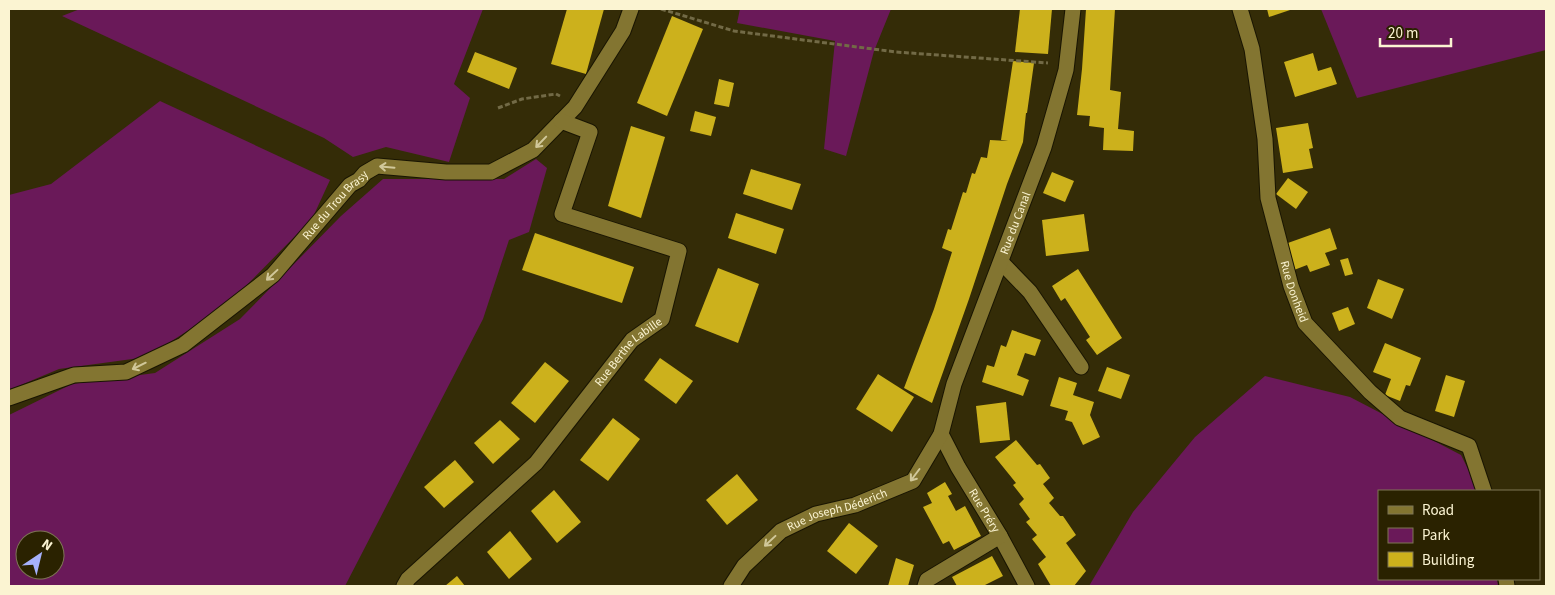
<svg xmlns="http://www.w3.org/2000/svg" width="1555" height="595" font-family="'Source Sans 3',sans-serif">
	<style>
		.green { fill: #6a1959; fill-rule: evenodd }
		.building { fill: #ccb11c }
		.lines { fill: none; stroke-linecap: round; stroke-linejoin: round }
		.minor-casing { stroke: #191502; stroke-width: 17 }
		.path { stroke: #726a46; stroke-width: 3; stroke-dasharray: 5 2.5; stroke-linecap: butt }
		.minor { stroke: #837531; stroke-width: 15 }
		.oneway { stroke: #d1c89a }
		.labels { text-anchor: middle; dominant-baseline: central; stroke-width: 5; stroke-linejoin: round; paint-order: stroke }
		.street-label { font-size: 12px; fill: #fbf4d2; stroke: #2a2200 }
	</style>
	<rect width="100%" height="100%" fill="#342c07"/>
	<g class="green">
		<path d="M 80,9 L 483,9 L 454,84 L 470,98 L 449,162 L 386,147 L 353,157 L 324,138 L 62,16 Z"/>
		<path d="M 740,9 L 891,9 L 874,51 L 846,156 L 824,149 L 835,41 L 737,23 Z"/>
		<path d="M 1321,9 L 1546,9 L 1546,50 L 1357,98 Z"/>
		<path d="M 160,101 L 330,180 L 312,219 L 226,306 L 147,357 L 59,369 L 9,390 L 9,195 L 51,184 Z"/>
		<path d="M 536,159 L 547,168 L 529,232 L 509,240 L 483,319 L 345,586 L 9,586 L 9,415 L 72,384 L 155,373 L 240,319 L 341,216 L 383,179 L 504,179 ZM 25,540 L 55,540 L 55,570 L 25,570 Z"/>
		<path d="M 1265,376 L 1350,397 L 1461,455 L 1479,491 L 1379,491 L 1379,579 L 1497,579 L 1498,586 L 1089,586 L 1133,512 L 1195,437 Z"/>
	</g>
	<g class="building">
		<path d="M 567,9 L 604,9 L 586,74 L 551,64 Z"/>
		<path d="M 1020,9 L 1052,9 L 1048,54 L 1015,52 Z"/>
		<path d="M 1086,9 L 1115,9 L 1110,90 L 1121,92 L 1118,129 L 1134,131 L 1133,151 L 1103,150 L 1104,128 L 1089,126 L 1090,116 L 1077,115 L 1082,69 Z"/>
		<path d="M 1267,9 L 1293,9 L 1269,17 Z"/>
		<path d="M 672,16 L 703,29 L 667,116 L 637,103 Z"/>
		<path d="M 475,52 L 517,68 L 509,89 L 467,72 Z"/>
		<path d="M 1313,53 L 1318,71 L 1331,67 L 1337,84 L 1295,97 L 1284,62 Z"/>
		<path d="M 1013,61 L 1034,63 L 1027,113 L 1026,113 L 1023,142 L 1007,184 L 969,299 L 932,403 L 904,388 L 934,309 L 952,252 L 942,248 L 948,229 L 951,230 L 963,192 L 966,193 L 972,173 L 975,174 L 981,157 L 987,158 L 990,140 L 1008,141 L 1001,140 Z"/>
		<path d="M 719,79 L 734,83 L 729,107 L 714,104 Z"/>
		<path d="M 695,111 L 716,117 L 711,136 L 690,131 Z"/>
		<path d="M 1308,123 L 1313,148 L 1309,149 L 1313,168 L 1283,173 L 1276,128 Z"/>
		<path d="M 631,126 L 665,137 L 641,218 L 608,206 Z"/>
		<path d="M 751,169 L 801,184 L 792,210 L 743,194 Z"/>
		<path d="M 1052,172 L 1074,181 L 1065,202 L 1043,193 Z"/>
		<path d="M 1288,178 L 1308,192 L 1296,209 L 1276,194 Z"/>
		<path d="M 736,213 L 784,229 L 776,254 L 728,238 Z"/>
		<path d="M 1084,214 L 1089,251 L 1046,256 L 1042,220 Z"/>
		<path d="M 1330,228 L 1337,249 L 1325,253 L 1330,265 L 1310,272 L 1307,265 L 1294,270 L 1285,244 Z"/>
		<path d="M 535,233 L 634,267 L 622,303 L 522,270 Z"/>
		<path d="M 1348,258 L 1353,274 L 1345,276 L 1340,260 Z"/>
		<path d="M 718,268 L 759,284 L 738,343 L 695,326 Z"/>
		<path d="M 1078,269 L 1122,338 L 1097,355 L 1086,340 L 1090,337 L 1065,298 L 1061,301 L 1052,286 Z"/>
		<path d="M 1378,279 L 1404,289 L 1392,319 L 1367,308 Z"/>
		<path d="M 1348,307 L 1355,324 L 1339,331 L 1332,313 Z"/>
		<path d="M 1012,330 L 1041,340 L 1035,356 L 1025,353 L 1017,375 L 1029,380 L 1023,396 L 982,382 L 987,365 L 994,367 L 1001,345 L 1006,347 Z"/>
		<path d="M 1385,343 L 1421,358 L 1410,386 L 1406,385 L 1400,401 L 1385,395 L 1391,379 L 1373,372 Z"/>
		<path d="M 660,358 L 693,381 L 676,404 L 644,380 Z"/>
		<path d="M 545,362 L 569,381 L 535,423 L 511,403 Z"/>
		<path d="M 1107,367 L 1130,375 L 1121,399 L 1098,391 Z"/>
		<path d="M 878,374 L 914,397 L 892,432 L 856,409 Z"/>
		<path d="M 1446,375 L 1465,381 L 1454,417 L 1435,411 Z"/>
		<path d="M 1059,377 L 1077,383 L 1073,395 L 1094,402 L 1090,415 L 1100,437 L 1083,445 L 1072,422 L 1065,420 L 1068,411 L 1050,406 Z"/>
		<path d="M 1006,402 L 1010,440 L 980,443 L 976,406 Z"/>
		<path d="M 613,418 L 640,439 L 608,481 L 580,460 Z"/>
		<path d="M 500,420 L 520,439 L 493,464 L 474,443 Z"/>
		<path d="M 1016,440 L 1037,465 L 1040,464 L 1050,478 L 1043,484 L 1054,498 L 1049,503 L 1060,516 L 1063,516 L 1076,535 L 1066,543 L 1086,571 L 1074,586 L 1051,586 L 1038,564 L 1046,557 L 1032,539 L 1037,535 L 1026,522 L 1030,519 L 1019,504 L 1024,499 L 1013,485 L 1016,483 L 995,457 Z"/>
		<path d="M 455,460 L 474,482 L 444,508 L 424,487 Z"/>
		<path d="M 737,474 L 758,500 L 727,525 L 706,500 Z"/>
		<path d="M 945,482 L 952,494 L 948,496 L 956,511 L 965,506 L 981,536 L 954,550 L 949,541 L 943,544 L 923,507 L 932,503 L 927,493 Z"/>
		<path d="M 554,490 L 581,522 L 557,543 L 531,511 Z"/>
		<path d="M 849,523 L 878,546 L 856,574 L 827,551 Z"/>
		<path d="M 510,531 L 532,559 L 509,579 L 487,552 Z"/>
		<path d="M 992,556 L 1003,576 L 983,586 L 957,586 L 952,577 Z"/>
		<path d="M 896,558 L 914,565 L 908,586 L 888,586 Z"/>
		<path d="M 457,576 L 465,586 L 445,586 Z"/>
	</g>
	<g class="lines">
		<defs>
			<g id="minor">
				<path id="s1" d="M 1240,9 L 1252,49 L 1265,139 L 1268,198 L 1291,286 L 1305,323 L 1370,392 L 1400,418 L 1469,446 L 1484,491"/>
				<path d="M 1001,262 L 1030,292 L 1081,367"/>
				<path id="s2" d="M 9,398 L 74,375 L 126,372 L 183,345 L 273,275 L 350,185 L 359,180 L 365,173 L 377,166 L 446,172 L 491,172 L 533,150 L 575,107 L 623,31 L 631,9"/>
				<path id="s3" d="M 941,434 L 958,467 L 1000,536 L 1027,586"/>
				<path d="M 1506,579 L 1507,586"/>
				<path id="s4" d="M 404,586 L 408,579 L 536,463 L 632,340 L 662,319 L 679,251 L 562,214 L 590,132 L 561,121"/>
				<path id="s5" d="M 731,586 L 744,566 L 781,531 L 816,514 L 855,505 L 913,481 L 941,434 L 954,384 L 1044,147 L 1066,70 L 1073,9"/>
				<path d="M 925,586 L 927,580 L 1000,536"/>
			</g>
		</defs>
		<use href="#minor" class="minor-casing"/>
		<g class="path">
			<path d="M 661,9 L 734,31 L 896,52 L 1048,63"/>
			<path d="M 498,108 L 522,99 L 556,94 L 560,96"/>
		</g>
		<use href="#minor" class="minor"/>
	</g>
	<defs><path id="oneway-shaft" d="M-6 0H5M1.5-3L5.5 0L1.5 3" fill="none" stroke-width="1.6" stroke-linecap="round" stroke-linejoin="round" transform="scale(1.25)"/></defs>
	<g class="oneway">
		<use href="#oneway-shaft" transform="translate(541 142) rotate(134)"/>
		<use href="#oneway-shaft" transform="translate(387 167) rotate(-175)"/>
		<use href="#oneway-shaft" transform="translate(272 275) rotate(137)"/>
		<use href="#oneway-shaft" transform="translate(139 366) rotate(154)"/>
		<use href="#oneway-shaft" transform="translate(915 475) rotate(127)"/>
		<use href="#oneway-shaft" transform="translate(770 541) rotate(137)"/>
	</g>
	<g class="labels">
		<g class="street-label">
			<text stroke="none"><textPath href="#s2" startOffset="392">Rue du Trou Brasy</textPath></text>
			<text stroke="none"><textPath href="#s5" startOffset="495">Rue du Canal</textPath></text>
			<text stroke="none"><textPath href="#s1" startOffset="289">Rue Donheid</textPath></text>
			<text stroke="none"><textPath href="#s4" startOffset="326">Rue Berthe Labille</textPath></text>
			<text stroke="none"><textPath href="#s5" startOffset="135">Rue Joseph Déderich</textPath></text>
			<text stroke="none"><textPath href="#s3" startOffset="88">Rue Préry</textPath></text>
		</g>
	</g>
	<rect width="1555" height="595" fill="none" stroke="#fbf4d2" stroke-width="20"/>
	<rect x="1378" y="490" width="162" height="90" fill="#2a2200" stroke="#7e7654"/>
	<rect x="1388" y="506" width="25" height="8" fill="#837531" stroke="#7e7654"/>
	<text x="1422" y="515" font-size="15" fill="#fbf4d2">Road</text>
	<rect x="1388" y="528" width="25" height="15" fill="#6a1959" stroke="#7e7654"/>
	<text x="1422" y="540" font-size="15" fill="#fbf4d2">Park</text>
	<rect x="1388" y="552" width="25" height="15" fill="#ccb11c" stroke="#7e7654"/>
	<text x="1422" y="565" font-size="15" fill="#fbf4d2">Building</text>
	<g transform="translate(40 555) rotate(35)"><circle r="24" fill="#2a2200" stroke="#7e7654"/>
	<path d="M0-4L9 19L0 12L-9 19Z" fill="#a6b1fc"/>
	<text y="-8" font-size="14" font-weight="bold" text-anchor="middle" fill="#fbf4d2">N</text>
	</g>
	<path d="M1380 38v8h71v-8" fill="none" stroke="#fbf4d2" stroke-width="2.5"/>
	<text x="1388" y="38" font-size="15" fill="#fbf4d2" stroke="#2a2200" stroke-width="4" paint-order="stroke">20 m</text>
</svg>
